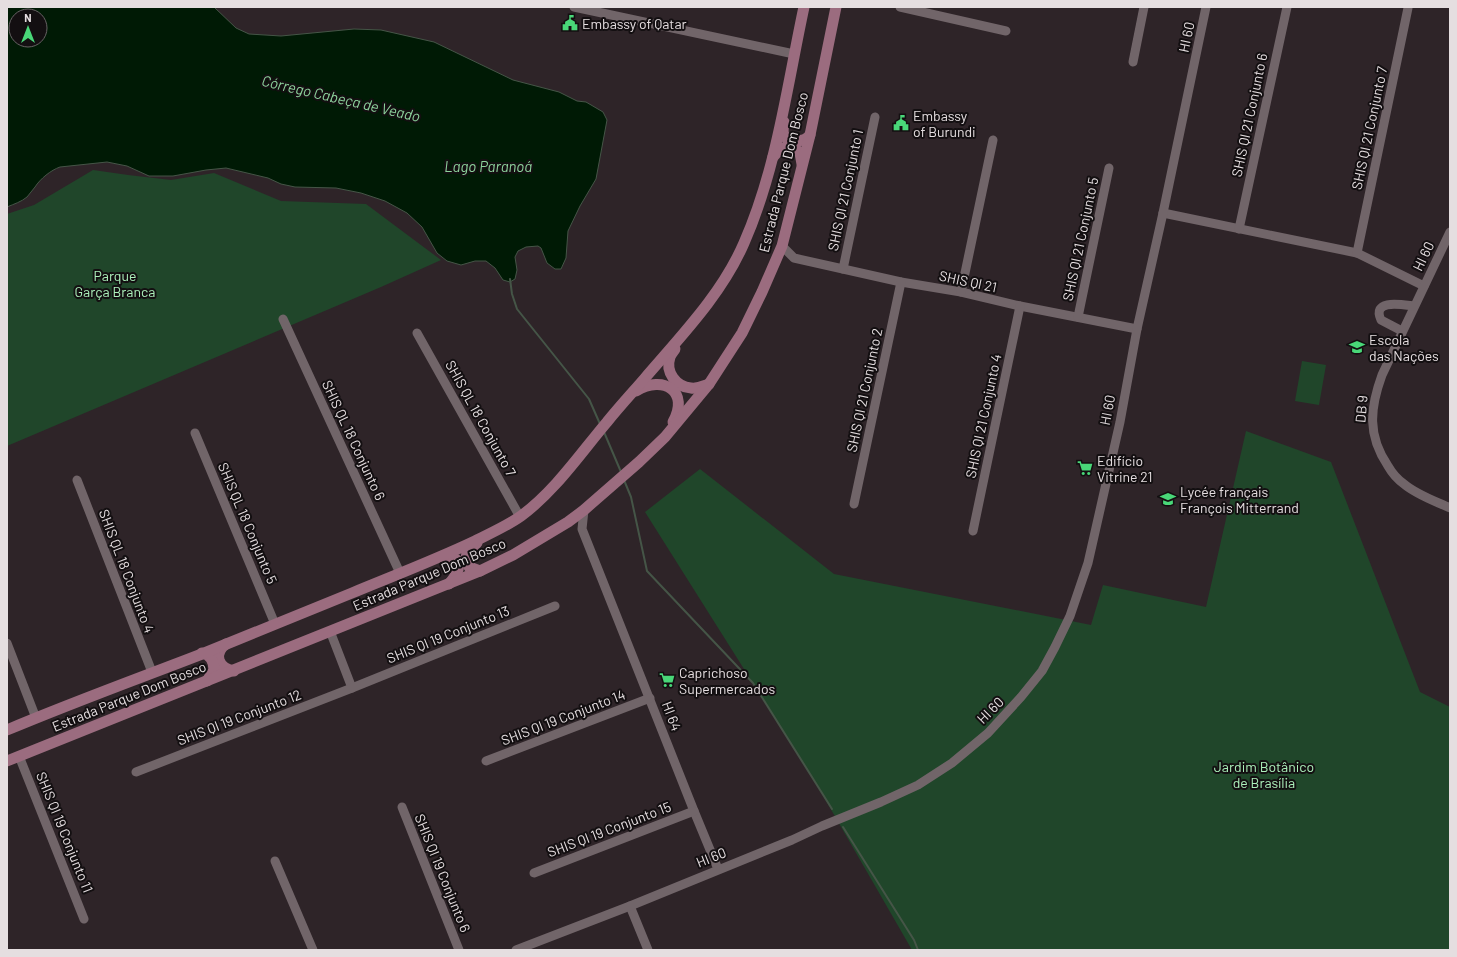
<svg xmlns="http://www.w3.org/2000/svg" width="1457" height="957" font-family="Barlow,sans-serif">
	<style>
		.green { fill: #20462a }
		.water { fill: #001a05; stroke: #455547; fill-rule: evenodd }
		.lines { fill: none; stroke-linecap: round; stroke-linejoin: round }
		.stream { stroke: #455547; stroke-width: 2 }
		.minor { stroke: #716569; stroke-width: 9 }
		.major { stroke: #9b6c7f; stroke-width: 11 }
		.labels { text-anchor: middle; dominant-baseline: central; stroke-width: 4; stroke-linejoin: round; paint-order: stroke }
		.poi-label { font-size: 14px; fill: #e5dee0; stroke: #130f11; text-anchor: start }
		.street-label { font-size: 14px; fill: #e5dee0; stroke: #130f11 }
		.park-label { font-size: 14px; fill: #acf1bb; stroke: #130f11 }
		.water-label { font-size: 15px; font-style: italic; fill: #8dd29c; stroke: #130f11 }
	</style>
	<rect width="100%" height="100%" fill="#2e2428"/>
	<g class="green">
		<path d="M 93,170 L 128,175 L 171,180 L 214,173 L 281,201 L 366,204 L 441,260 L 381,287 L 7,446 L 7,214 L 34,205 Z"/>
		<path d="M 1302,361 L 1326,365 L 1319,405 L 1295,401 Z"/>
		<path d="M 1246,431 L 1331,462 L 1420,692 L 1450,707 L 1450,950 L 912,950 L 814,780 L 645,512 L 700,469 L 834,574 L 1091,625 L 1103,585 L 1206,607 Z"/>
	</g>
	<path class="water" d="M 7,7 L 214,7 L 236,28 L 249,34 L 281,36 L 354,29 L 381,30 L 434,42 L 513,80 L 559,92 L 577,101 L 586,102 L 603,112 L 607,120 L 596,179 L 580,206 L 568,231 L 566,258 L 561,269 L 555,269 L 547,263 L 541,248 L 538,246 L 526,247 L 518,251 L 515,257 L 517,270 L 515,279 L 510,282 L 503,280 L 495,268 L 486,261 L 475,261 L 461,265 L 447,261 L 437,253 L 422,227 L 407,213 L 385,201 L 361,193 L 336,188 L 295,187 L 281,184 L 268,178 L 226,168 L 206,170 L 173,176 L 149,176 L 127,166 L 107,162 L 60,167 C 51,170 40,179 35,187 C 32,190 30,194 27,197 C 21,202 14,204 7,207 ZM 16,16 L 40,16 L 40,40 L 16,40 Z"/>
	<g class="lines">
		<g class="stream">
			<path d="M 510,279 L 512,294 L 517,309 L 589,399 L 600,424"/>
			<path d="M 604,432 L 621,472"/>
			<path d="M 624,480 L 631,497 L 647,571 L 753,683 L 832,809"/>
			<path d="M 843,827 L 914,940 L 918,950"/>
		</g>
		<g class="minor">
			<path d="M 574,7 L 794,54"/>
			<path d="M 900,7 L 1006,31"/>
			<path d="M 1133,62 L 1144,7"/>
			<path d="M 1163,213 L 1357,253 L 1424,286"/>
			<path d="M 1239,229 L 1287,7"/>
			<path d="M 1450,232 L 1382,375 C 1370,408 1367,435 1388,466 C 1392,473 1397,479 1404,484 C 1417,495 1435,501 1450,508"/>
			<path d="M 782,246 L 794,258 L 843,269 L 901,282 L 961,292 L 1020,306 L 1137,329"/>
			<path d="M 1357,253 L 1408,8"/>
			<path d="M 843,269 L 875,117"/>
			<path d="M 961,292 L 993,140"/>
			<path d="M 1078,317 L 1109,168"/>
			<path d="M 283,319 L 400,573"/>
			<path d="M 1402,331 L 1381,320 C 1371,298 1404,305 1414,306"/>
			<path d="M 417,333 L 520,517"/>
			<path d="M 195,433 L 275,624"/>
			<path d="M 77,480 L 152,672"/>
			<path d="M 854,504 L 901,282"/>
			<path d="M 584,510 L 582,529 L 694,811 L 718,869"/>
			<path d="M 973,531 L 1020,306"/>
			<path d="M 330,631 L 352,688"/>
			<path d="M 7,643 L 36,718"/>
			<path d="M 19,756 L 84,919"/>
			<path d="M 486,761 L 650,698"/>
			<path d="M 136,772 L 352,688 L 555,606"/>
			<path d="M 402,807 L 459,950"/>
			<path d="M 275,861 L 313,950"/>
			<path d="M 534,873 L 694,811"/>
			<path d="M 630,906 L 648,950"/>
			<path d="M 516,950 L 630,906 L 792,840 L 822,826 L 881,802 L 918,785 L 952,763 L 988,733 L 1021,697 L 1042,671 L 1055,647 L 1070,616 L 1088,563 L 1120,422 L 1137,329 L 1163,213 L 1206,7"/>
		</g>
		<g class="major">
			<path d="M 784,122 C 784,126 782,131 784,135 C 789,144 805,142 810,135"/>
			<path d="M 773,157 C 781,147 789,142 800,153 L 802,164"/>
			<path d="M 675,349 C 674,351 671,354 670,357 C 665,372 676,387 691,388 C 698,389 703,386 709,384"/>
			<path d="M 636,391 C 664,374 690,392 673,422"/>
			<path d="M 477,543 L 467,552 L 466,559 L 469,567 L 480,571"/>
			<path d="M 443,556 C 466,557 460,571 449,584"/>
			<path d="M 226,644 C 213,654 218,668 234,671"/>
			<path d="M 202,653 C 211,655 214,662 214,670 L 207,681"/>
			<path d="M 7,730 C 71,703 137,679 202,654 C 252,634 302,613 352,593 C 393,576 435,560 475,541 C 491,533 507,526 521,516 C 555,491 580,454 607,422 C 619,407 632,393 645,378 C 681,336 722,294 744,243 C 777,168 787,86 804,7"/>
			<path d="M 7,761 L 480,571 L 513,555 L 568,522 L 584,510 L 639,462 L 665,437 L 709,384 L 742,333 L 762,292 L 782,246 L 810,135 L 836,7"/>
		</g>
	</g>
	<defs>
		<symbol id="civic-bare" viewBox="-9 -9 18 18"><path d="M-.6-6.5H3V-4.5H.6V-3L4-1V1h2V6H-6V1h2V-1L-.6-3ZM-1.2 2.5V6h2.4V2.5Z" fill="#49d778" stroke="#130f11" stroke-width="2.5" paint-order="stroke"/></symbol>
		<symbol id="school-bare" viewBox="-9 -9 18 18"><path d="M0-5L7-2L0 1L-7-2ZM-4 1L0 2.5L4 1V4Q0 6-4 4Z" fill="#49d778" stroke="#130f11" stroke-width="2.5" paint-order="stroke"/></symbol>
		<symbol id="supermarket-bare" viewBox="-9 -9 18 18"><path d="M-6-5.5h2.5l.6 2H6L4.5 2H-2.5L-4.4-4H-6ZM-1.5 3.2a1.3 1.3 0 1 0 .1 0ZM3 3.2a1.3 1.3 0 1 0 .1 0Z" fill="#49d778" stroke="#130f11" stroke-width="2.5" paint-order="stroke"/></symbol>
	</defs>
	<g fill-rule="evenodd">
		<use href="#civic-bare" x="559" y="12" width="22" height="22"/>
		<use href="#civic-bare" x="890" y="112" width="22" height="22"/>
		<use href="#school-bare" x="1346" y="336" width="22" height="22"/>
		<use href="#supermarket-bare" x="1074" y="457" width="22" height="22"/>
		<use href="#school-bare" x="1157" y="488" width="22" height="22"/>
		<use href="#supermarket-bare" x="656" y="669" width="22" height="22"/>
	</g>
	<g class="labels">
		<g class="poi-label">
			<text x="582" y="23">Embassy of Qatar</text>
			<text x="913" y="115">Embassy<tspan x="913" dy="16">of Burundi</tspan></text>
			<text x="1369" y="339">Escola<tspan x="1369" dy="16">das Nações</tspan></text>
			<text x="1097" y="460">Edifício<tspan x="1097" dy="16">Vitrine 21</tspan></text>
			<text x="1180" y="491">Lycée français<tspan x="1180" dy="16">François Mitterrand</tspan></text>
			<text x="679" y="672">Caprichoso<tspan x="679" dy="16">Supermercados</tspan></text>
		</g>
		<g class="street-label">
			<text transform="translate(1186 37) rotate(-78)">HI 60</text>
			<text transform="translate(1249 115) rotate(-78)">SHIS QI 21 Conjunto 6</text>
			<text transform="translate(1369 128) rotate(-78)">SHIS QI 21 Conjunto 7</text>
			<text transform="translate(783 172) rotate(-76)">Estrada Parque Dom Bosco</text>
			<text transform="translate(845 190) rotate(-78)">SHIS QI 21 Conjunto 1</text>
			<text transform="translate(1080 239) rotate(-78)">SHIS QI 21 Conjunto 5</text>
			<text transform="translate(1423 256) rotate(-64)">HI 60</text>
			<text transform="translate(968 281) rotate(12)">SHIS QI 21</text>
			<text transform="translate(864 390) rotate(-78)">SHIS QI 21 Conjunto 2</text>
			<text transform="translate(1361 409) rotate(-85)">DB 9</text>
			<text transform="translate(1107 410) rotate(-79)">HI 60</text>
			<text transform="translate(983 416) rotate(-78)">SHIS QI 21 Conjunto 4</text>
			<text transform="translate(481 418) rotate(61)">SHIS QL 18 Conjunto 7</text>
			<text transform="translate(354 440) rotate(65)">SHIS QL 18 Conjunto 6</text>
			<text transform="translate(248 523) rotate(67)">SHIS QL 18 Conjunto 5</text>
			<text transform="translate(127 571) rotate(69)">SHIS QL 18 Conjunto 4</text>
			<text transform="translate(429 574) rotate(-23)">Estrada Parque Dom Bosco</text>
			<text transform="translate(448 634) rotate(-22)">SHIS QI 19 Conjunto 13</text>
			<text transform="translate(129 696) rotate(-22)">Estrada Parque Dom Bosco</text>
			<text transform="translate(990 710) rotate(-45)">HI 60</text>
			<text transform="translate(672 716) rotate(69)">HI 64</text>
			<text transform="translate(239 717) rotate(-21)">SHIS QI 19 Conjunto 12</text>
			<text transform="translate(563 717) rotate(-21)">SHIS QI 19 Conjunto 14</text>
			<text transform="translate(609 829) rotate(-21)">SHIS QI 19 Conjunto 15</text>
			<text transform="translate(65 832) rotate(68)">SHIS QI 19 Conjunto 11</text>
			<text transform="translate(711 857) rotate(-22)">HI 60</text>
			<text transform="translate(443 873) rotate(68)">SHIS QI 19 Conjunto 6</text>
		</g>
		<g class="park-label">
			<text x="115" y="275">Parque<tspan x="115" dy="16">Garça Branca</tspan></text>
			<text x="1264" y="766">Jardim Botânico<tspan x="1264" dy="16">de Brasília</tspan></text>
		</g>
		<g class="water-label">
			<text transform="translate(341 98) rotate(13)">Córrego Cabeça de Veado</text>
			<text x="488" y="166">Lago Paranoá</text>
		</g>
	</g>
	<rect width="1457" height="957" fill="none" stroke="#e5dee0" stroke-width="16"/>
	<g transform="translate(28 28)"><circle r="19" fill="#130f11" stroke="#676264"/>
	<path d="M0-3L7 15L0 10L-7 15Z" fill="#49d778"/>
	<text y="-6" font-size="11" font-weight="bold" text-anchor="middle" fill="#e5dee0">N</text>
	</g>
</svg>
